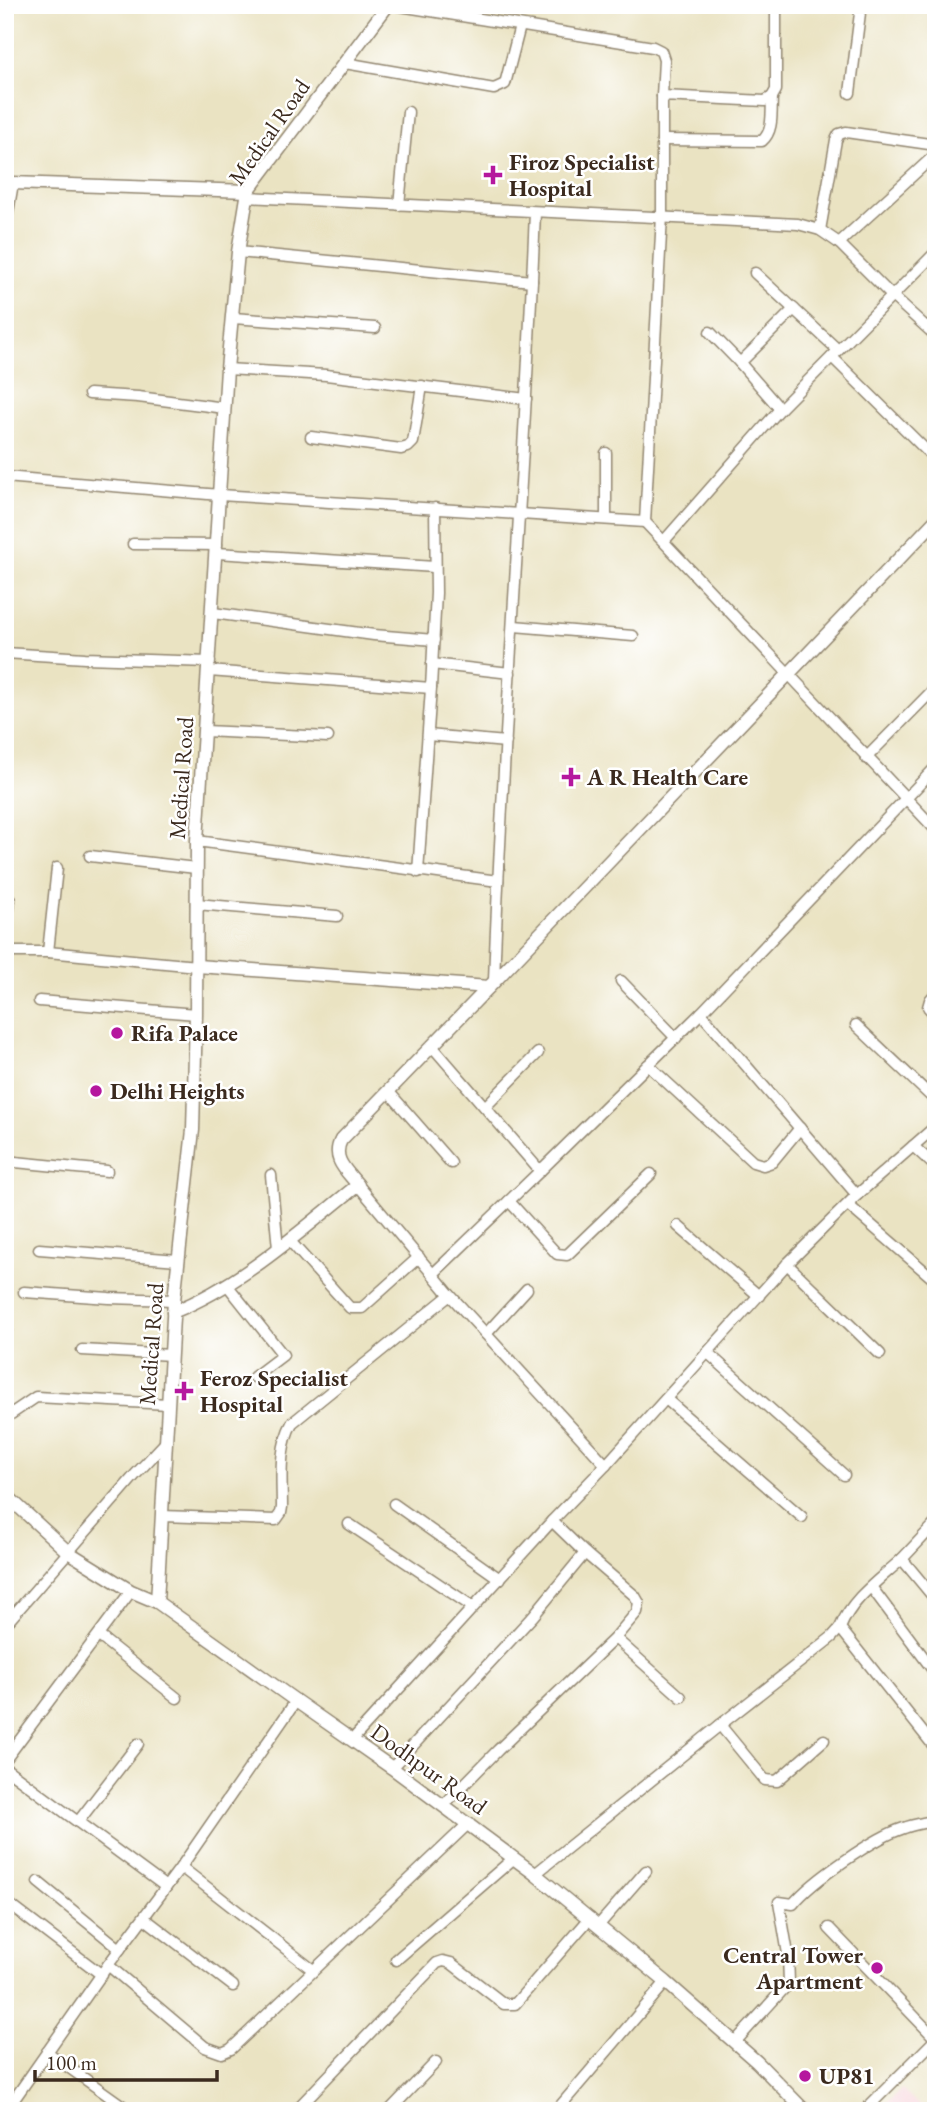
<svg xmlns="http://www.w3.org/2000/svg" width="941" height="2116" font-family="'EB Garamond',serif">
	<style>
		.built { fill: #f6cfd7 }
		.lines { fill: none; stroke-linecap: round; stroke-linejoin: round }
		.minor-casing { stroke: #928670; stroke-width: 13 }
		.tertiary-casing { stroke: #928670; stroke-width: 15 }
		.minor { stroke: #fff; stroke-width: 10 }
		.tertiary { stroke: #fff; stroke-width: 12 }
		.poi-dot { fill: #b5179e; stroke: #fff; stroke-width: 2.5 }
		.labels { text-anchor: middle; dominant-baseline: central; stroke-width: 5; stroke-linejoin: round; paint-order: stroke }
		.street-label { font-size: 23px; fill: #3b2a1e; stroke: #fff }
		.poi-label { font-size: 23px; font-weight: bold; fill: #3b2a1e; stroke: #fff; text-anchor: start }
	</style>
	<rect width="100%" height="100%" fill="#fff"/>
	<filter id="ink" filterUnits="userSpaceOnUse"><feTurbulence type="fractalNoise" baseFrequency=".0143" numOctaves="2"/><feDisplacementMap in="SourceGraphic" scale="14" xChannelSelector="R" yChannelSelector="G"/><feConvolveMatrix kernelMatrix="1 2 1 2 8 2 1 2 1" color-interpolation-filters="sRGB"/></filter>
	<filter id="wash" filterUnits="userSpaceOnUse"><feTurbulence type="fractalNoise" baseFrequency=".00686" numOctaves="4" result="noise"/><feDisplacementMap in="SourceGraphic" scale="28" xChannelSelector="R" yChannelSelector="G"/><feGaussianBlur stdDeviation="1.57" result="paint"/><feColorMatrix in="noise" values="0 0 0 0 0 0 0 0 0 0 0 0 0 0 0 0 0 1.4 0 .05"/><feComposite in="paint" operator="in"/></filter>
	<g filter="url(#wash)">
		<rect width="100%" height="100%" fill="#eae3c2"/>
		<path class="built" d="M 902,2089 L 925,2111 L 878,2111 Z"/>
	</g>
	<g filter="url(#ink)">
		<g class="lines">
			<defs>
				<g id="minor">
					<path d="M 394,5 L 653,47 L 661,51 L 664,60 L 662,96"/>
					<path d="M 776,5 L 776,90 L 772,97 L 765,101 L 662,96 L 662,216 L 645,522 L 936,830"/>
					<path d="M 345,63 L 494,89 L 505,84 L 520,26"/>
					<path d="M 850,93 L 861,5"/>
					<path d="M 662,140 L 762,141 C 774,131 771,112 772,97"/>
					<path d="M 246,197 L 798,224 L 820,230 L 839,243 L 892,296 L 936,336"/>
					<path d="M 399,205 L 408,112"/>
					<path d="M 820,230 L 836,140 L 839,134 L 846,132 L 936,145"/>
					<path d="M 839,243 L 936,154"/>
					<path d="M 238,252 L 532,281"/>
					<path d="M 755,273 L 838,350"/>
					<path d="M 233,318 L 375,328"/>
					<path d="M 710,332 L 740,363"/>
					<path d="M 832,357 L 936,460"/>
					<path d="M 227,369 L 326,375 L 526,399"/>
					<path d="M 89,394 L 138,397 L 225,408"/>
					<path d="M 780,409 L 740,363 L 794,309"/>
					<path d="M 311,437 L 401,449 L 408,447 L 413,442 L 422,386"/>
					<path d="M 5,477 L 220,495 L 645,522"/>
					<path d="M 606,519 L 606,453"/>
					<path d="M 664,541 L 780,409 L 936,252"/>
					<path d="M 133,544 L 217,545"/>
					<path d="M 217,553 L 435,567"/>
					<path d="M 213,613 L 374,635 L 434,640"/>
					<path d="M 514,626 L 633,636"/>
					<path d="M 5,653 L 85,658 L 210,662"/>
					<path d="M 432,664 L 510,673"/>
					<path d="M 209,671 L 431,688"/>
					<path d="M 205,731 L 328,737"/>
					<path d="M 428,735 L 506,742"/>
					<path d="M 866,758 L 936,687"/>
					<path d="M 197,841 L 498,881"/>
					<path d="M 90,856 L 196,868"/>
					<path d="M 418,872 L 431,688 L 436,593 L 435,508"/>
					<path d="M 196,904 L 337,916"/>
					<path d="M 5,939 L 10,900"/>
					<path d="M 5,952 L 48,952 L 197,966"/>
					<path d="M 48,952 L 57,868"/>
					<path d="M 494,981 C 503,725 525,468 535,212"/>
					<path d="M 621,981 L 676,1038"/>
					<path d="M 936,993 L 930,1000 L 928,1007 L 936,1016"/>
					<path d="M 39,1001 L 196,1014"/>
					<path d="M 701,1013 L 936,767"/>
					<path d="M 856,1025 L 936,1101"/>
					<path d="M 432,1046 L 540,1171 L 701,1013 L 857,1195"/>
					<path d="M 648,1065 L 753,1162 L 763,1165 L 772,1162 L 800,1128"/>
					<path d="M 388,1091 L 451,1163"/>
					<path d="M 485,1107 L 538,1053"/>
					<path d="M 913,1146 L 936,1167"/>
					<path d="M 5,1161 L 107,1171"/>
					<path d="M 271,1175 L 278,1248"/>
					<path d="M 358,1185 L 450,1295 L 606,1465"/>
					<path d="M 509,1201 L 557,1254 L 567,1255 L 651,1174"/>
					<path d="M 848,1205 L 936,1281"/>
					<path d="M 678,1226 L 759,1296"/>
					<path d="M 289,1240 L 350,1308 L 362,1308 L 419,1257"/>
					<path d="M 39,1249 L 178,1260"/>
					<path d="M 787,1264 L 880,1354"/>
					<path d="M 433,1274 L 540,1171"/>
					<path d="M 228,1286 L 283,1355 L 254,1377"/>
					<path d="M 24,1292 L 109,1298 L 174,1300"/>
					<path d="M 5,1327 L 7,1329"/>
					<path d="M 486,1334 L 527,1289"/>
					<path d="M 82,1350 L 171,1355"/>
					<path d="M 708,1353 L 844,1475"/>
					<path d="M 666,1399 L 802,1517"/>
					<path d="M 5,1418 L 36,1397 L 168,1404"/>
					<path d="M 394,1504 L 500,1579"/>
					<path d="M 162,1516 L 276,1520 L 281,1513 L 282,1507 C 282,1479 278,1449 292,1423 L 450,1295"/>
					<path d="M 552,1521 L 606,1465 L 787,1264 L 857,1195 L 936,1126"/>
					<path d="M 936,1523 L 902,1559 L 936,1600"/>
					<path d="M 349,1524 L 473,1607"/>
					<path d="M 902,1559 C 879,1580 852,1598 840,1628 L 936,1749"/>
					<path d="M 872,1588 L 936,1674"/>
					<path d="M 5,1625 L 135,1475 L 166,1442"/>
					<path d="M 99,1636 L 177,1698"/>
					<path d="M 353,1739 L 552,1521 L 585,1553 L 635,1596 L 639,1603 L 637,1612 L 615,1638 L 681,1697"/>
					<path d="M 824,1740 L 777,1781 L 765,1780 L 720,1725 L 832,1637 L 840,1628"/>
					<path d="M 5,1760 L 131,1591"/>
					<path d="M 5,1768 L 78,1822 L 138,1744"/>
					<path d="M 392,1768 L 533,1616 L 585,1553"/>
					<path d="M 443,1806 L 498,1750 L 615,1638"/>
					<path d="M 78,1822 L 166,1887"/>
					<path d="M 181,1867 L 313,1970"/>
					<path d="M 535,1874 L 720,1725"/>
					<path d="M 38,1882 L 120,1949"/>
					<path d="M 5,1901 L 102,1975"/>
					<path d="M 144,1918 L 233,1986"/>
					<path d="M 598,1926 L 646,1871"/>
					<path d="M 829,1928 L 936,2039"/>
					<path d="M 396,1960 L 514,1858"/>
					<path d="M 108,1965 L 205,2047 L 222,2053 L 231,2049 L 469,1823"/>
					<path d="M 735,2042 L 789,1983 L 788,1954 L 779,1902 L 793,1904 C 812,1881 875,1837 904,1828 C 914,1824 925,1823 936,1820"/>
					<path d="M 47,2052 L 130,2111"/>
					<path d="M 6,2111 L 108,1965 L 181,1867 L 296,1701"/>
					<path d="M 295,2111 L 437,1963 L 443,1961 L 451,1963 L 504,2004 L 515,2004 L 590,1918"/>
					<path d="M 389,2111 L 436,2062"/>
					<path d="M 556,2111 L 666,1982"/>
					<path d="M 864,2111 L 936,2039"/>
				</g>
				<g id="tertiary">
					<path d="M 5,224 L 12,183 L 248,191"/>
					<path d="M 197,966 L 489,987 L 936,520"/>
					<path d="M 173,1312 C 243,1284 300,1231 358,1185 C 347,1171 331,1159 341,1140 L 489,987"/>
					<path d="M 5,1494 L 68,1552 L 131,1591 L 157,1602 L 296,1701 L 392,1768 L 535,1874 L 666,1982 L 757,2062 L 805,2111"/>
					<path d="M 157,1602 L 174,1300 L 193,1130 L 196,1014 L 197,841 L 227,369 L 238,252 L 248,191 L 388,5"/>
				</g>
			</defs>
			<use href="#minor" class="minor-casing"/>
			<use href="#tertiary" class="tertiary-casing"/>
			<use href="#minor" class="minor"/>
			<use href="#tertiary" class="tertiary"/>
		</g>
	</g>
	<g class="poi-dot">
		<path d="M489.5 164.5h7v7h7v7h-7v7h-7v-7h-7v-7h7z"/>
		<path d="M567.5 766.5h7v7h7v7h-7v7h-7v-7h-7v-7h7z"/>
		<circle cx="117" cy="1033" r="7"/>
		<circle cx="96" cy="1091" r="7"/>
		<path d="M180.5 1380.5h7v7h7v7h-7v7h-7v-7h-7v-7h7z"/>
		<circle cx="877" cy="1968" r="7"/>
		<circle cx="805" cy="2076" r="7"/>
	</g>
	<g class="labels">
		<g class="street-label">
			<text transform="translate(269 132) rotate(-55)">Medical Road</text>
			<text transform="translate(181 778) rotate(-86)">Medical Road</text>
			<text transform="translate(151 1344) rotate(-86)">Medical Road</text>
			<text transform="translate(429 1769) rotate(36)">Dodhpur Road</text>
		</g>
		<g class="poi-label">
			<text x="509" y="162">Firoz Specialist<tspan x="509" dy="26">Hospital</tspan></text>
			<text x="587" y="777">A R Health Care</text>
			<text x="131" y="1033">Rifa Palace</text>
			<text x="110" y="1091">Delhi Heights</text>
			<text x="200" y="1378">Feroz Specialist<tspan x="200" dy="26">Hospital</tspan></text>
			<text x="863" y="1955" text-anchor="end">Central Tower<tspan x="863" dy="26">Apartment</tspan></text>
			<text x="819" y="2076">UP81</text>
		</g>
	</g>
	<rect width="941" height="2116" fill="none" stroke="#fff" stroke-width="28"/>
	<path d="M35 2070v10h182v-10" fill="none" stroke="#3b2a1e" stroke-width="3.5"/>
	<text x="46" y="2070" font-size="21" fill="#3b2a1e" stroke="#ffffff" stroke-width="5" paint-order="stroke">100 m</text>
</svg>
